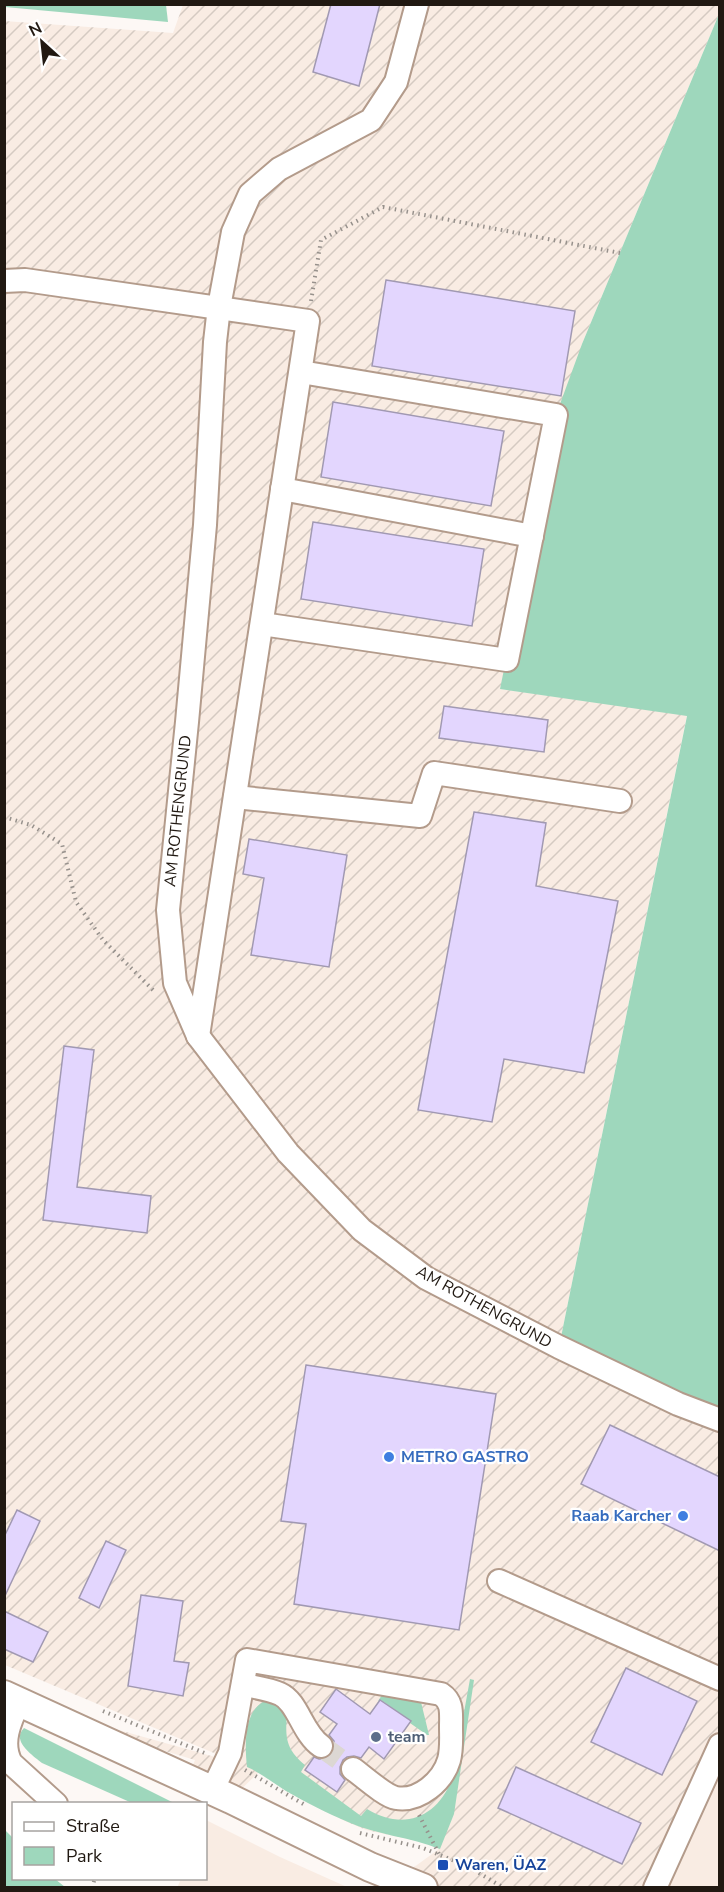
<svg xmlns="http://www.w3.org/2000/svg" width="724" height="1892" font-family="'Nunito Sans',sans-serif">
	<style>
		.built { fill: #f9ece3 }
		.industrial { fill: url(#industrial-furrows) }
		.green { fill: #9ed7bc }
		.building { fill: #e3d6fe; stroke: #a199b2; stroke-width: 1.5 }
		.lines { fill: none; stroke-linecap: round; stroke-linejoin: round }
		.minor-tunnel { stroke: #dcd7d3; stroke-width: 22; stroke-dasharray: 22 11; stroke-linecap: butt }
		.minor-casing { stroke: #b39b8b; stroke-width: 26 }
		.major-casing { stroke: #b39b8b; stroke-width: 32 }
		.path { stroke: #97918c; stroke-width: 4; stroke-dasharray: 1.5 4.5; stroke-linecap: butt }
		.minor { stroke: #fff; stroke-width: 22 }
		.major { stroke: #fff; stroke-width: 28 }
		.shop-dot { fill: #3f7fe0; stroke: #fff; stroke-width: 2 }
		.service-dot { fill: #5c6f8a; stroke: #fff; stroke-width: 2 }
		.transit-dot { fill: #1a4fb4; stroke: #fff; stroke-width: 2 }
		.labels { text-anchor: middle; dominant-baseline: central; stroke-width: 4.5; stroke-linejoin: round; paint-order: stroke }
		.street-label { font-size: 16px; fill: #211912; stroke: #fff }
		.shop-label { font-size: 16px; font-weight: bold; fill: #366cbe; stroke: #fff; text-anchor: start }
		.service-label { font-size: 16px; font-weight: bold; fill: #4e5e75; stroke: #fff; text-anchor: start }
		.transit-label { font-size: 16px; font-weight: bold; fill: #164399; stroke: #fff; text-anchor: start }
	</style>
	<defs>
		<pattern id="industrial-furrows" width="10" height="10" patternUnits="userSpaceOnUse" patternTransform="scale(1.5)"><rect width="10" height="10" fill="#f9ece3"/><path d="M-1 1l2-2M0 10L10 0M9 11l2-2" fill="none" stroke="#d5cac2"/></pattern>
	</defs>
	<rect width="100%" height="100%" fill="#fdf8f5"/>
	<g class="built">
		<path d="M 719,1745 L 719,1887 L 655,1887 Z"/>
		<path d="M 206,1820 L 280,1857 L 347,1887 L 177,1888 L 181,1879 L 206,1878 Z"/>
	</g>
	<path class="industrial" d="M 183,5 L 719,5 L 719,14 L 582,344 L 500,689 L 687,715 L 559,1347 L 719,1420 L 719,1745 L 655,1887 L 423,1887 L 399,1878 L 439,1849 L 423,1842 L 366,1830 L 345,1821 L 286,1791 L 259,1772 L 231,1799 L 187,1780 L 195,1760 L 55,1718 L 19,1702 L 240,1764 L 5,1665 L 4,21 L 173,33 Z"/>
	<g class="green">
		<path d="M 4,5 L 166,5 L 168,22 L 5,7 Z"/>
		<path d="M 719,14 L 719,1417 L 559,1347 L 687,716 L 500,689 L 556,415 L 582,344 Z"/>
		<path d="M 470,1679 L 474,1680 L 454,1814 L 440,1849 C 410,1837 377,1835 348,1822 C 327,1813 305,1802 286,1791 C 273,1783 261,1773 247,1767 C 245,1748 243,1713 263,1702 C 267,1700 272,1701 277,1701 L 287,1714 C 285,1738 286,1749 305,1765 L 301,1772 L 361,1816 L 367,1809 C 403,1831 437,1818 452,1779 Z"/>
		<path d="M 382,1695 L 421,1702 L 429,1735 L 427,1735 L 410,1723 L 411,1721 L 381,1700 L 378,1701 Z"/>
		<path d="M 24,1728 L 174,1803 L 132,1803 L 42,1763 C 32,1755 11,1741 24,1728 Z"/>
		<path d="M 4,1829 L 13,1838 L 14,1878 L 55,1879 L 65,1887 L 5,1887 Z"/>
	</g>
	<g class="building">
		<path d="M 331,4 L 380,4 L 359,86 L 313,72 Z"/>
		<path d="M 386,280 L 575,311 L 561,396 L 372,366 Z"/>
		<path d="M 333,402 L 504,431 L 491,506 L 321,477 Z"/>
		<path d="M 313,522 L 484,549 L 472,626 L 301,599 Z"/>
		<path d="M 444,706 L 548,720 L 544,752 L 439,738 Z"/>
		<path d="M 474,812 L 546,823 L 536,886 L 618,901 L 584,1073 L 504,1059 L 492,1122 L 418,1110 Z"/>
		<path d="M 249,839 L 347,855 L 329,967 L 251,955 L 264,878 L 243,874 Z"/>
		<path d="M 64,1046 L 94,1050 L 77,1187 L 151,1196 L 147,1233 L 43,1220 Z"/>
		<path d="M 306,1365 L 496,1394 L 459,1630 L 294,1604 L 306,1524 L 281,1521 Z"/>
		<path d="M 610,1425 L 720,1477 L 720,1551 L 581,1484 Z"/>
		<path d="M 17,1510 L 40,1521 L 4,1598 L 4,1537 Z"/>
		<path d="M 106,1541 L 126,1550 L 99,1608 L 79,1598 Z"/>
		<path d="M 141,1595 L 183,1601 L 174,1661 L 189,1663 L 183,1696 L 128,1686 Z"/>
		<path d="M 4,1611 L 48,1632 L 33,1662 L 4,1649 Z"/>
		<path d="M 626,1668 L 697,1701 L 662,1775 L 591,1742 Z"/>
		<path d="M 336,1689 L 370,1714 L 380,1700 L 411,1721 L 384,1759 L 369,1747 L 361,1758 L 354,1756 L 347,1757 L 343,1760 L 340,1767 L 340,1774 L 345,1780 L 337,1792 L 305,1770 L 314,1757 L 319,1759 L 326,1759 L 331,1755 L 334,1749 L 334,1741 L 329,1735 L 337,1724 L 320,1712 Z"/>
		<path d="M 516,1767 L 641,1823 L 622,1864 L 498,1808 Z"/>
	</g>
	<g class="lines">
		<path class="minor-tunnel" d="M 321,1746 L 353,1769"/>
		<defs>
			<g id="minor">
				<path d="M 417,4 L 396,82 L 371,120 L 279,169 L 250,194 L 233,232 L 219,307 L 215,342 L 205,525 L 187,722 L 168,910 L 175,983 L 198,1036 L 288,1153 L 362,1230 L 426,1278 L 559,1347 L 678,1404 L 720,1420"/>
				<path d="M 4,281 L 25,280 L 308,321 L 198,1036"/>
				<path d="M 282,489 L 532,536"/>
				<path d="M 262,624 L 507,660 L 556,415 L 301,372"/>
				<path d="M 235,797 L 420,816 L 434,773 L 620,801"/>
				<path d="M 499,1581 L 720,1679"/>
				<path d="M 243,1685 C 255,1687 269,1689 280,1694 C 298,1702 302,1733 321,1746"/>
				<path d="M 19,1702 C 10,1721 0,1743 11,1763 L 56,1804"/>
				<path d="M 212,1791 L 230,1753 L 247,1660 L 441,1694 C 453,1702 451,1713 451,1727 C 451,1738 452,1749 449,1760 C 443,1781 419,1802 396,1798 C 385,1796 364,1777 353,1769"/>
				<path d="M 655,1888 L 720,1745"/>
			</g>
			<path id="major" d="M 4,1695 L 231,1799 L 370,1867 L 423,1888"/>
		</defs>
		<use href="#minor" class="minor-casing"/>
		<use href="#major" class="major-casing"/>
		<g class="path">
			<path d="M 311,301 L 321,240 L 383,207 L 620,253"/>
			<path d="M 4,817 L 31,825 L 62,844 L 76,902 L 103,940 L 156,993"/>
			<path d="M 103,1711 L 207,1754"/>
			<path d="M 245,1770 L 305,1805"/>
			<path d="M 419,1815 L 439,1854"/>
			<path d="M 360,1833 L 423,1848 L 469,1867 L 504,1888"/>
			<path d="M 92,1888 L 95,1878"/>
		</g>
		<use href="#minor" class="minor"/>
		<use href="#major" class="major"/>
	</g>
	<g class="shop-dot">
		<circle cx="389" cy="1457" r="6"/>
		<circle cx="683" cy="1516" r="6"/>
	</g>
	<circle class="service-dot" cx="376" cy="1737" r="6"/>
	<rect class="transit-dot" x="437" y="1859" width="12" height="12" rx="3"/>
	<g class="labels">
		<g class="street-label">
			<text transform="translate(178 811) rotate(-84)">AM ROTHENGRUND</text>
			<text transform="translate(484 1307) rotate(29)">AM ROTHENGRUND</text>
		</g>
		<g class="shop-label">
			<text x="401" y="1457">METRO GASTRO</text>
			<text x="671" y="1516" text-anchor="end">Raab Karcher</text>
		</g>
		<g class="service-label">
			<text x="388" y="1737">team</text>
		</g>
		<g class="transit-label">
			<text x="455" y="1865">Waren, ÜAZ</text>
		</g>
	</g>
	<rect width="724" height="1892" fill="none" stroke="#211912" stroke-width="12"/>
	<rect x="12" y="1802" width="195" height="78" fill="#ffffff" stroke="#a6a3a0" stroke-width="1.5"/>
	<rect x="24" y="1822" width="30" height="9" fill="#ffffff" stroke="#a6a3a0" stroke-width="1.5"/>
	<text x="66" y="1832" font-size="18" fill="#211912">Straße</text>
	<rect x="24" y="1847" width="30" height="18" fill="#9ed7bc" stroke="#a6a3a0" stroke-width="1.5"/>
	<text x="66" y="1862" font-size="18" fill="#211912">Park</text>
	<g transform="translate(42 42) rotate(333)" stroke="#ffffff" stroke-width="4.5" paint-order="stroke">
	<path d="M0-4.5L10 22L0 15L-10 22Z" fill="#211912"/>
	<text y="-9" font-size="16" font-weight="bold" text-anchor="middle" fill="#211912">N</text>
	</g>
</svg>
